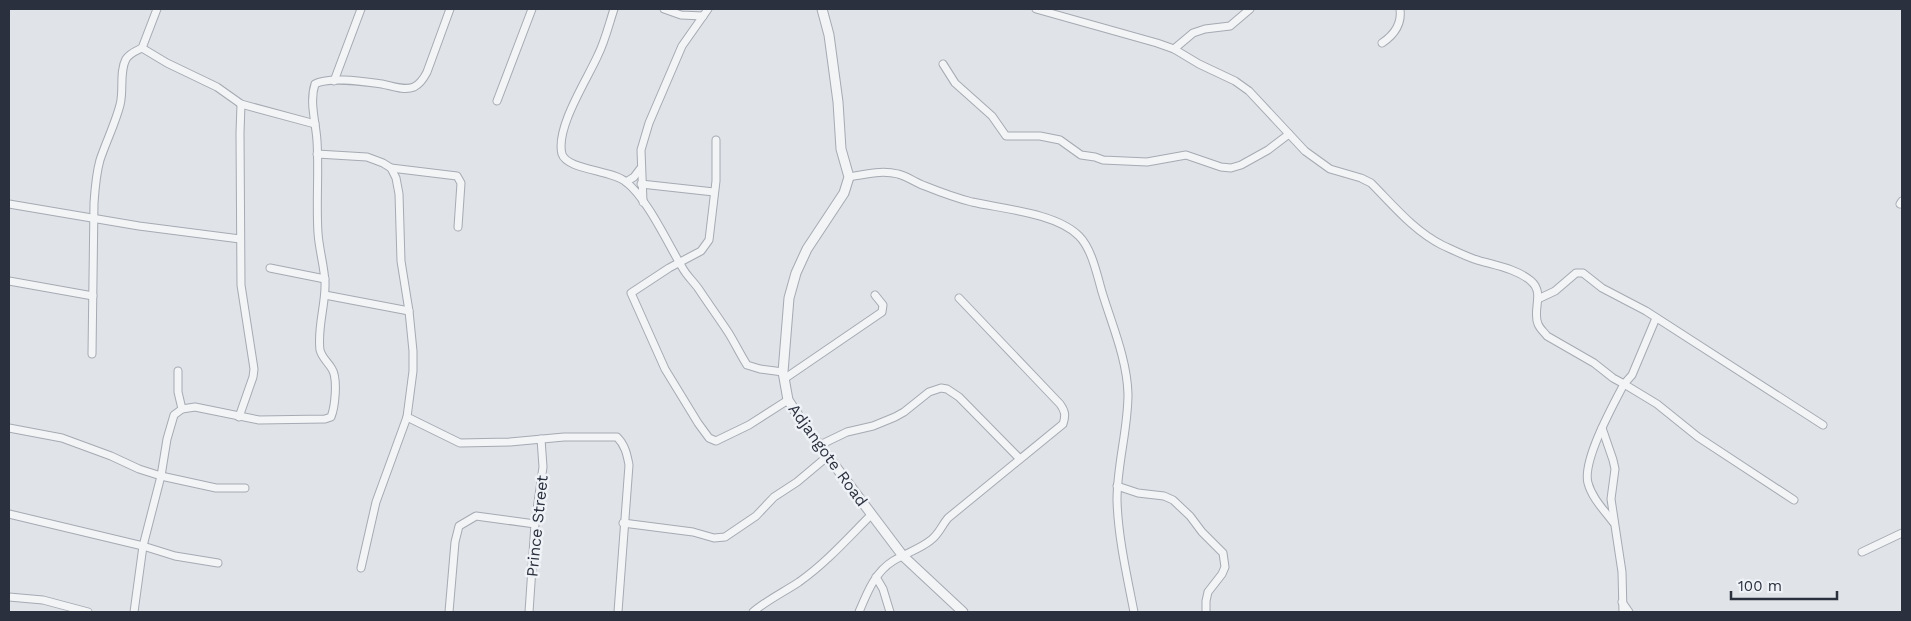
<svg xmlns="http://www.w3.org/2000/svg" width="1911" height="621" font-family="'Work Sans',sans-serif">
	<style>
		.lines { fill: none; stroke-linecap: round; stroke-linejoin: round }
		.minor-casing { stroke: #a6aab2; stroke-width: 9 }
		.tertiary-casing { stroke: #a6aab2; stroke-width: 11 }
		.minor { stroke: #f2f4f6; stroke-width: 7 }
		.tertiary { stroke: #f2f4f6; stroke-width: 9 }
		.labels { text-anchor: middle; dominant-baseline: central; stroke-width: 5; stroke-linejoin: round; paint-order: stroke }
		.street-label { font-size: 16px; fill: #2a303e; stroke: #eff2f6 }
	</style>
	<rect width="100%" height="100%" fill="#e0e3e8"/>
	<g class="lines">
		<defs>
			<g id="minor">
				<path d="M 614,9 C 609,24 605,41 598,55 C 588,78 555,128 562,154 C 567,170 612,170 626,182 C 647,198 668,244 682,267 C 686,275 693,281 698,288 C 708,303 718,317 728,332 C 735,343 740,354 747,365 L 760,369 L 783,372"/>
				<path d="M 664,9 L 681,15 L 703,16"/>
				<path d="M 1036,9 L 1157,43 L 1174,49 L 1199,64 L 1235,81 L 1249,91 L 1305,151 L 1330,169 L 1361,178 L 1371,183 C 1393,205 1414,231 1442,245 C 1453,250 1463,255 1474,259 C 1492,265 1516,268 1531,281 C 1545,293 1532,310 1538,324 C 1540,329 1544,332 1547,336 L 1594,363 L 1613,378 L 1624,384 C 1613,405 1582,461 1588,483 C 1592,498 1604,510 1613,522"/>
				<path d="M 1382,43 C 1394,35 1402,24 1400,9"/>
				<path d="M 142,48 L 167,63 L 217,87 L 241,104 L 315,124"/>
				<path d="M 1174,49 L 1193,33 L 1205,29 L 1230,26 L 1250,9"/>
				<path d="M 943,64 L 955,83 L 992,116 L 1006,136 L 1040,136 L 1060,140 L 1081,155 L 1095,157 L 1103,160 L 1147,162 L 1186,155 L 1221,167 L 1231,168 L 1241,165 L 1268,150 L 1289,134"/>
				<path d="M 334,81 L 361,9"/>
				<path d="M 497,101 L 532,9"/>
				<path d="M 716,140 L 716,181 L 709,240 L 701,251 L 669,268 L 631,293 L 665,369 L 698,423 L 709,438 L 716,441 L 720,439 L 749,425 L 788,400"/>
				<path d="M 317,154 L 367,157 L 383,163 L 391,168 L 396,178 L 399,194 L 401,261 L 409,311 L 413,351 L 413,371 L 407,417 L 376,502 L 361,568"/>
				<path d="M 391,168 L 457,176 L 461,183 L 458,227"/>
				<path d="M 849,177 C 865,174 882,170 898,174 C 907,176 916,183 925,186 C 940,192 956,198 972,202 C 1003,209 1056,213 1079,236 C 1092,249 1097,275 1102,292 C 1112,325 1127,359 1128,394 C 1128,430 1117,464 1117,500 C 1118,537 1127,576 1134,612"/>
				<path d="M 626,182 L 634,177 L 640,169"/>
				<path d="M 641,184 L 714,192"/>
				<path d="M 643,202 L 641,150 L 649,123 L 682,46 L 708,9"/>
				<path d="M 9,204 L 139,226 L 240,239"/>
				<path d="M 1900,204 L 1902,201"/>
				<path d="M 270,268 L 325,279"/>
				<path d="M 9,281 L 93,296"/>
				<path d="M 325,295 L 409,311"/>
				<path d="M 1538,299 L 1555,291 L 1576,273 L 1583,273 L 1602,288 L 1646,311 L 1823,425"/>
				<path d="M 1656,318 L 1632,375 L 1624,384 L 1657,404 L 1698,437 L 1794,500"/>
				<path d="M 92,354 L 94,203 C 95,188 96,174 100,160 C 106,142 115,124 120,105 C 124,90 119,72 126,59 C 130,53 136,51 142,48 L 157,9"/>
				<path d="M 178,371 L 178,392 L 182,409"/>
				<path d="M 784,379 L 882,312 L 883,305 L 875,295"/>
				<path d="M 239,417 L 253,377 L 254,369 L 241,285 L 240,133 L 241,104"/>
				<path d="M 407,417 L 460,443 L 510,442 L 564,437 L 617,437 C 625,445 627,454 629,465 L 618,612"/>
				<path d="M 9,428 L 62,438 L 111,456 L 139,469 L 161,476 L 216,488 L 245,488"/>
				<path d="M 1602,428 L 1613,460 L 1615,469 L 1611,499 L 1622,572 L 1623,612"/>
				<path d="M 820,445 L 847,432 L 873,426 L 895,417 L 904,412 L 929,392 L 941,388 L 947,389 L 959,397 L 1019,458"/>
				<path d="M 1117,486 L 1138,493 L 1164,496 L 1173,500 L 1190,516 L 1202,532 L 1223,553 L 1225,567 L 1222,574 L 1208,592 L 1206,601 L 1206,612"/>
				<path d="M 9,514 L 143,546 L 175,556 L 218,563"/>
				<path d="M 623,523 L 693,532 L 714,538 L 725,537 L 756,516 L 774,497 L 797,482 L 828,456"/>
				<path d="M 1862,552 L 1902,533"/>
				<path d="M 876,577 L 883,589 L 890,612"/>
				<path d="M 9,597 L 43,600 L 88,612"/>
				<path d="M 1622,602 L 1629,612"/>
				<path d="M 134,612 L 143,546 L 161,476 L 167,439 L 174,415 L 182,409 L 195,407 L 259,420 L 325,419 L 331,417 C 335,407 338,379 332,369 C 328,362 322,358 320,350 C 317,327 326,304 325,282 C 324,265 319,249 318,233 C 316,202 319,172 317,141 C 316,123 309,102 315,84 C 329,76 366,82 382,84 C 392,86 404,91 414,87 C 420,84 424,78 427,72 L 450,9"/>
				<path d="M 449,612 L 455,542 L 459,526 L 476,516 L 535,524"/>
				<path d="M 529,612 L 535,524 L 543,467 L 541,439"/>
				<path d="M 753,612 C 767,600 784,592 799,582 C 826,563 848,538 871,515"/>
				<path d="M 859,612 C 867,593 875,572 893,561 C 906,553 920,549 931,540 C 939,534 942,525 948,518 L 1063,424 C 1066,415 1065,411 1060,404 L 959,298"/>
			</g>
			<path id="tertiary" d="M 822,9 L 829,35 L 838,102 L 841,149 L 849,177 L 844,193 L 807,249 L 796,273 L 789,298 L 783,372 L 788,400 L 805,426 L 903,556 L 963,612"/>
		</defs>
		<use href="#minor" class="minor-casing"/>
		<use href="#tertiary" class="tertiary-casing"/>
		<use href="#minor" class="minor"/>
		<use href="#tertiary" class="tertiary"/>
	</g>
	<g class="labels">
		<g class="street-label">
			<text transform="translate(828 455) rotate(54)">Adjangote Road</text>
			<text transform="translate(537 526) rotate(-84)">Prince Street</text>
		</g>
	</g>
	<rect width="1911" height="621" fill="none" stroke="#2a303e" stroke-width="20"/>
	<path d="M1731 591v8h106v-8" fill="none" stroke="#2a303e" stroke-width="2.5"/>
	<text x="1738" y="591" font-size="15" fill="#2a303e" stroke="#eff2f6" stroke-width="4" paint-order="stroke">100 m</text>
</svg>
